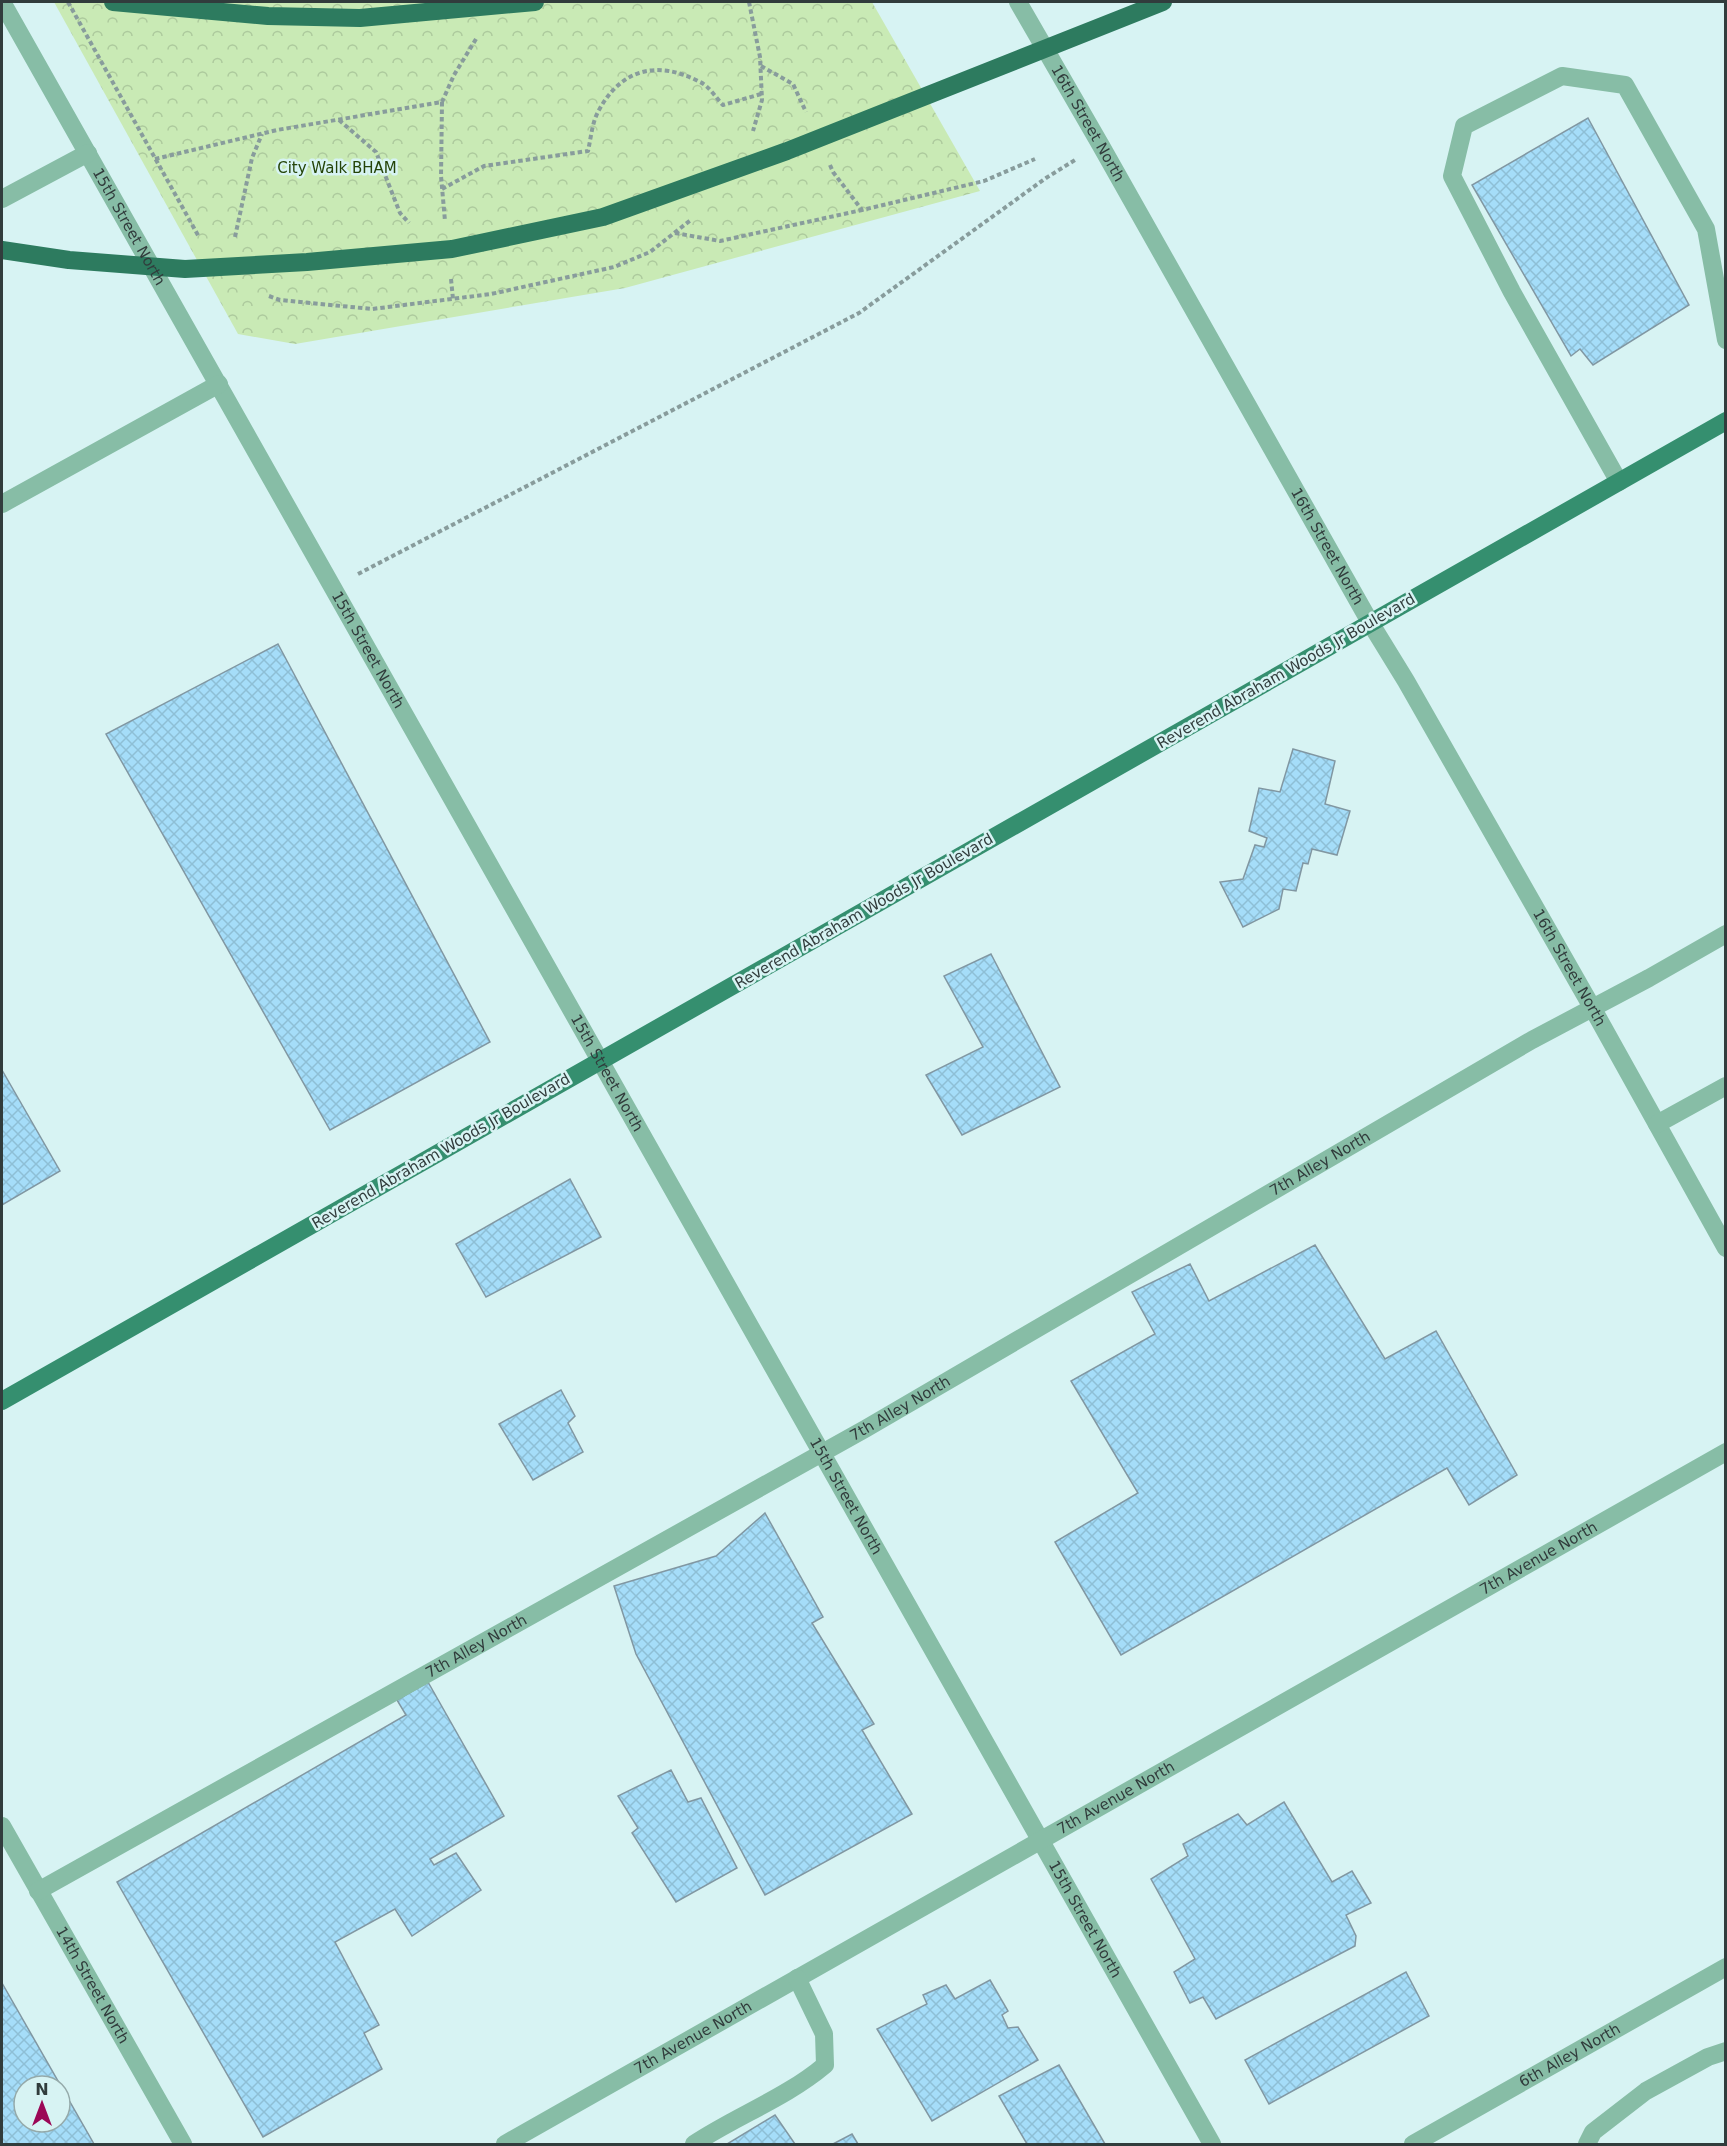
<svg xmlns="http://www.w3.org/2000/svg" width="1727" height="2146" font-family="'DejaVu Sans',sans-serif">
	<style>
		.park { fill: url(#park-crowns) }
		.building { fill: url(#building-cross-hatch); stroke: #8197a2; stroke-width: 1.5; fill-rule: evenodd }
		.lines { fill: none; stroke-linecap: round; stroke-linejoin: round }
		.path { stroke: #889c9c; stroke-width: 4; stroke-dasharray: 4.5 3; stroke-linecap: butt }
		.minor { stroke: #87bda6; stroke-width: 18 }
		.major { stroke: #358f6f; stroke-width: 18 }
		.highway { stroke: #2d7b5f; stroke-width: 18 }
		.labels { text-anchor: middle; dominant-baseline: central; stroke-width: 5; stroke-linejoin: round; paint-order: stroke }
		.street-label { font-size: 15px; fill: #313c3c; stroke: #d7f3f3 }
		.park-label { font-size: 15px; fill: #244408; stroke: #d7f3f3 }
	</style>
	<defs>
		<pattern id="park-crowns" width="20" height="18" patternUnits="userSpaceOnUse" patternTransform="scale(1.5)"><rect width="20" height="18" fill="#c9eab5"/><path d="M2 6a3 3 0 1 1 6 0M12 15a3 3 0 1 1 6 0" fill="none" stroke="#adca9d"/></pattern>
		<pattern id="building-cross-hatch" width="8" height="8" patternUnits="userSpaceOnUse" patternTransform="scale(1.5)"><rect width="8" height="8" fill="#a5ddf9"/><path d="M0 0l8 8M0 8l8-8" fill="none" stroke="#8ebfd6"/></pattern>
	</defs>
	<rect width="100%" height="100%" fill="#d7f3f3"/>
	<path class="park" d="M 54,2 L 872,2 L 980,191 L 625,288 L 295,344 L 238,334 Z"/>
	<g class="building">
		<path d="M 1588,118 L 1689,305 L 1593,365 L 1580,349 L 1571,356 L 1472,185 Z"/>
		<path d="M 278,644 L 490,1042 L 330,1130 L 106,734 Z"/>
		<path d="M 1293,749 L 1335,761 L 1325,804 L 1350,811 L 1337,855 L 1312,849 L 1308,864 L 1303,863 L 1296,891 L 1283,889 L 1279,909 L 1243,927 L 1220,882 L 1243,879 L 1255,845 L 1264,847 L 1267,838 L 1249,831 L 1259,788 L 1280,792 Z"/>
		<path d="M 991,954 L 1060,1087 L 962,1135 L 926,1075 L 983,1047 L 944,976 Z"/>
		<path d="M 2,1070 L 60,1171 L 2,1205 Z"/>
		<path d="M 570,1179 L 601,1237 L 486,1297 L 456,1244 Z"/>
		<path d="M 1315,1245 L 1385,1359 L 1436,1331 L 1517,1475 L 1469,1505 L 1447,1468 L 1121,1655 L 1055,1542 L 1138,1493 L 1071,1381 L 1155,1334 L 1132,1292 L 1190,1264 L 1209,1301 Z"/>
		<path d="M 561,1390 L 575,1416 L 568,1423 L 583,1452 L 533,1480 L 499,1424 Z"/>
		<path d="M 765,1513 L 823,1617 L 812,1623 L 874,1724 L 862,1730 L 912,1814 L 765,1895 L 636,1654 L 614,1586 L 716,1556 Z"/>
		<path d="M 428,1682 L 504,1816 L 430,1859 L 434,1865 L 456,1853 L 481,1890 L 412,1936 L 395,1909 L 335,1942 L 379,2025 L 364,2033 L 382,2069 L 263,2137 L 117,1882 L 406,1715 L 397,1700 Z"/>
		<path d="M 671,1770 L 688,1802 L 701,1798 L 737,1868 L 676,1902 L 632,1833 L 638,1828 L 618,1796 Z"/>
		<path d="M 1284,1802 L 1332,1882 L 1352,1871 L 1371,1903 L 1346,1915 L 1356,1936 L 1355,1946 L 1216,2019 L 1203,1997 L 1190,2003 L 1174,1972 L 1195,1959 L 1151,1879 L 1188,1856 L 1183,1844 L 1238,1814 L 1247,1825 Z"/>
		<path d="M 1406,1972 L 1429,2016 L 1269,2104 L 1245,2060 Z"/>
		<path d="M 990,1980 L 1008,2011 L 1002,2015 L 1008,2028 L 1018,2027 L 1038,2060 L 932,2121 L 877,2029 L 927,2004 L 923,1995 L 946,1985 L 955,1999 Z"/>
		<path d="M 2,1983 L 94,2144 L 2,2144 ZM 24,2086 L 60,2086 L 60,2122 L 24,2122 Z"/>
		<path d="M 1059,2065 L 1105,2144 L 1027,2144 L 999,2096 Z"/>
		<path d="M 775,2115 L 795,2144 L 727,2144 Z"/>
		<path d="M 852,2134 L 858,2144 L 833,2144 Z"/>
	</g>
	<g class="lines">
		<g class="path">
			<path d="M 68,2 L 199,237"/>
			<path d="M 749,2 L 760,57 L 762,100 L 753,131"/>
			<path d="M 761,66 L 793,84 L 806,112"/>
			<path d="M 442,102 L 441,176 L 445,221"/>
			<path d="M 339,120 L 376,152 L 400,213 L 409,223"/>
			<path d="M 155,159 L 277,130 L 442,102 L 454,75 L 476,39"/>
			<path d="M 830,165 L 833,172 L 862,210 L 984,181 L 1035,159"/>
			<path d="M 442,189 L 484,166 L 588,151 C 591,138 592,122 599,110 C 622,68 658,60 700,82 C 709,86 716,98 723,105 L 761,94"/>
			<path d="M 675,233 L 720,241 L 862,210"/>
			<path d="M 235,237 L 252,158 L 262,134"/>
			<path d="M 451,279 L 453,299"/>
			<path d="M 269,296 L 280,300 L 372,309 L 491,294 L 614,267 L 650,252 L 692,219"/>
			<path d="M 358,574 L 859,313 L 1046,178 L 1075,160"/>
		</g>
		<g class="minor">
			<path id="s1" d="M 2,2 L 1212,2144"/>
			<path id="s2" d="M 1018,2 L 1100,144 L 1371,624 L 1406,681 L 1593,1009 L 1726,1248"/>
			<path d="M 2,199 L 88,153"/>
			<path d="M 1619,482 L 1512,292 L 1452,176 L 1464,126 L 1562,76 L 1625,85 L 1706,229 L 1726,340"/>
			<path d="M 2,504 L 219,384"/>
			<path d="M 1657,1124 L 1726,1086"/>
			<path id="s3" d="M 2,1826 L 183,2144"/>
			<path id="s4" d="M 38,1891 L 865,1429 L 1532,1040 L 1649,978 L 1726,934"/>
			<path id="s5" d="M 505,2144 L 1726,1452"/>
			<path d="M 694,2144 C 736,2116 786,2098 825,2065 L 824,2034 L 797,1978"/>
			<path id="s6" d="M 1413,2144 L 1726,1967"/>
			<path d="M 1587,2144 L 1593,2132 L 1646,2091 L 1708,2057 L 1726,2051"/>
		</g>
		<path class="major" d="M 2,1401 L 1726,421"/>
		<g class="highway">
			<path d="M 113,2 L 268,16 L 360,18 L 535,2"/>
			<path d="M 2,250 L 69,260 L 185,269 L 307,262 L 452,249 L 603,217 L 787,151 L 1163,2"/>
		</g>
	</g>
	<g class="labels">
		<g class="street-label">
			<text stroke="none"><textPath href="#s2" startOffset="140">16th Street North</textPath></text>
			<text stroke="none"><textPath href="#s1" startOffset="258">15th Street North</textPath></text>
			<text stroke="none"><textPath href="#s2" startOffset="626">16th Street North</textPath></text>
			<text stroke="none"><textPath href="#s1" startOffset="744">15th Street North</textPath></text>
			<text transform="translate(1286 671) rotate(-30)">Reverend Abraham Woods Jr Boulevard</text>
			<text transform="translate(864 911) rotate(-30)">Reverend Abraham Woods Jr Boulevard</text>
			<text stroke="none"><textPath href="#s2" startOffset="1112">16th Street North</textPath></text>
			<text stroke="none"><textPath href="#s1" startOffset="1230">15th Street North</textPath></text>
			<text transform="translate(441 1151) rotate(-30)">Reverend Abraham Woods Jr Boulevard</text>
			<text stroke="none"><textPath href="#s4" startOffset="1474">7th Alley North</textPath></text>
			<text stroke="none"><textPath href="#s4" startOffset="988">7th Alley North</textPath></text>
			<text stroke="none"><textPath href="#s1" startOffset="1716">15th Street North</textPath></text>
			<text stroke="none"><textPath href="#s5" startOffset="1188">7th Avenue North</textPath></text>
			<text stroke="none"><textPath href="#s4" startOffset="502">7th Alley North</textPath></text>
			<text stroke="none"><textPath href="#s5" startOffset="702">7th Avenue North</textPath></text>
			<text stroke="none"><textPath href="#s1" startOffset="2202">15th Street North</textPath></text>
			<text stroke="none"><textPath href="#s3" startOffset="183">14th Street North</textPath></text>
			<text stroke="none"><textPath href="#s5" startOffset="216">7th Avenue North</textPath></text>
			<text stroke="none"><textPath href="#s6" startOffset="180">6th Alley North</textPath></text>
		</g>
		<g class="park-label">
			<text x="337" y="168">City Walk BHAM</text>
		</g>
	</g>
	<rect width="1727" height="2146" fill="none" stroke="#313c3c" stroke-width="6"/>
	<g transform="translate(42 2104)"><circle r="28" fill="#d7f3f3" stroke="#95aaaa" stroke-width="1.5"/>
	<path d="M0-4.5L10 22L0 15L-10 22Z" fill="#9b0756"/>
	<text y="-9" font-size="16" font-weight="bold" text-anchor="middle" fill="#313c3c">N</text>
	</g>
</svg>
